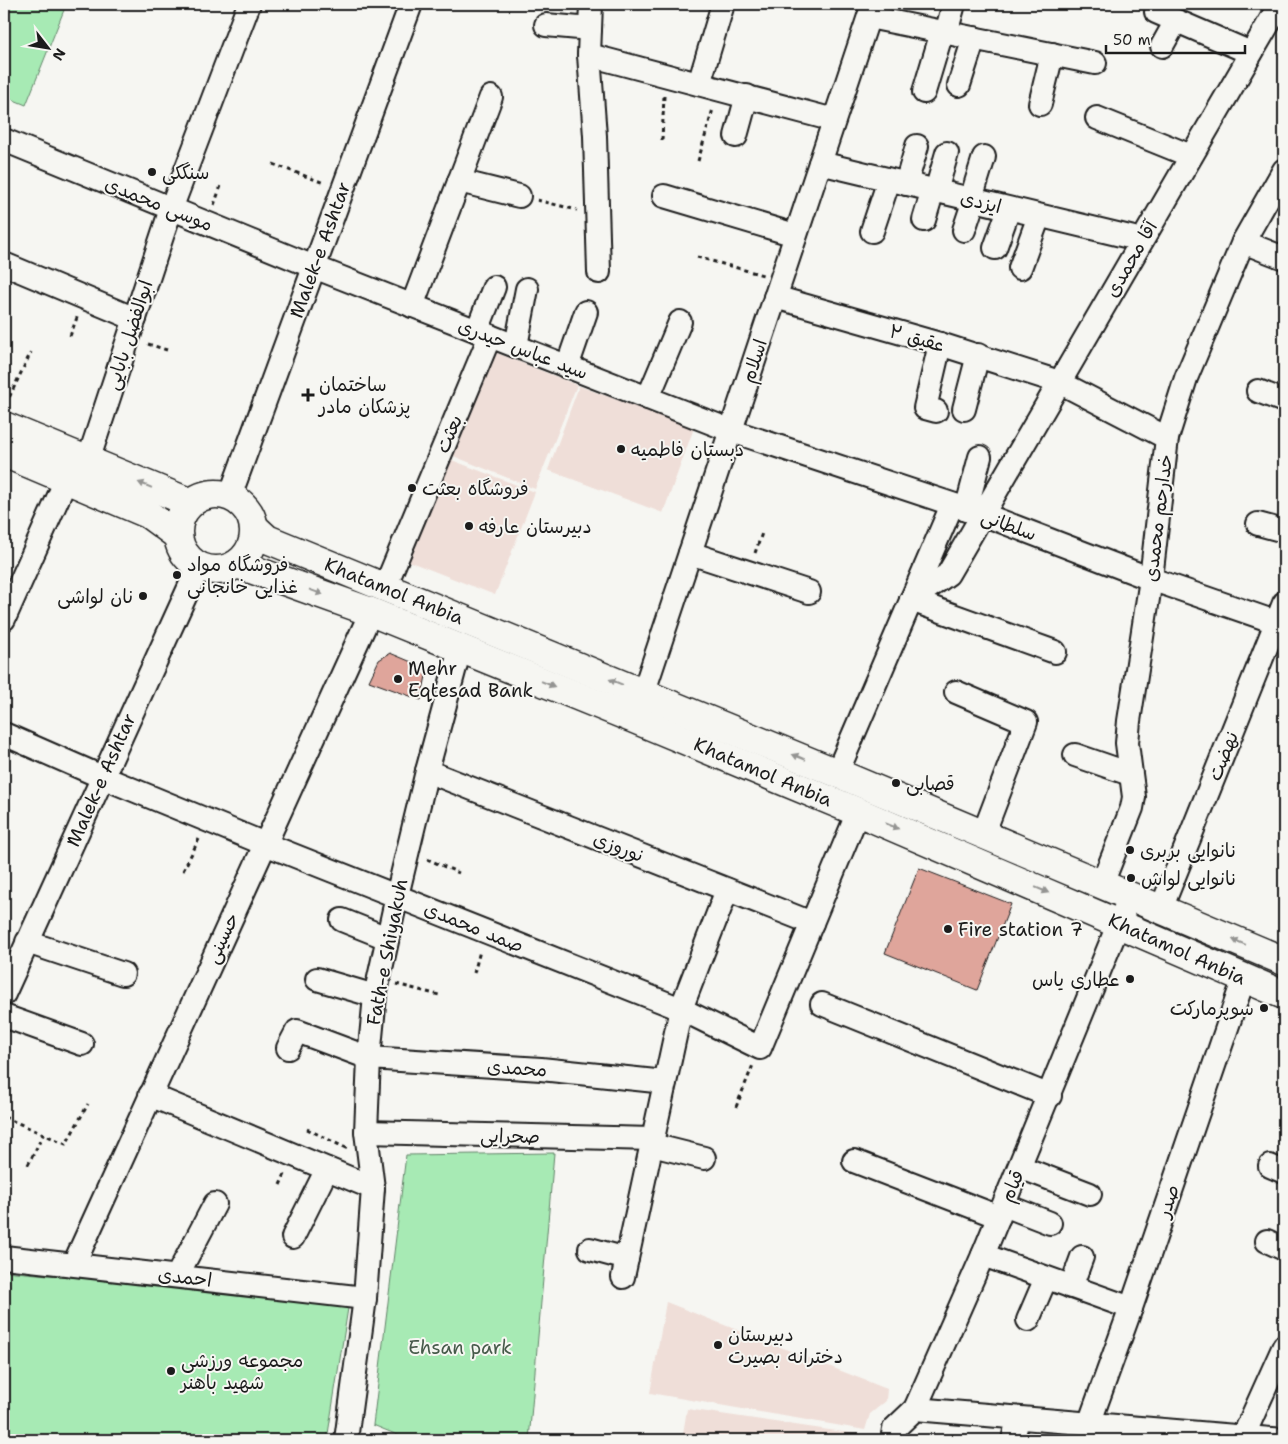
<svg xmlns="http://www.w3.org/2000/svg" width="1288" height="1444" font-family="'Shantell Sans','Playpen Sans Arabic',sans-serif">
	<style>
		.built { fill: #efded8 }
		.green { fill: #a7eab4; stroke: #628368 }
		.building { fill: #dfa59b; stroke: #1c1c1c }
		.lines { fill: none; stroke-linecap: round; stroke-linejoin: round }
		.minor-casing { stroke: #1c1c1c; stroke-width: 26 }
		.major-casing { stroke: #1c1c1c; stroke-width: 31 }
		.path { stroke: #1c1c1c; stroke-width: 3; stroke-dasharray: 4 4; stroke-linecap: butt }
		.minor { stroke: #f6f6f2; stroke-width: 22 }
		.major { stroke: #f6f6f2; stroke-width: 28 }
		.oneway { fill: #949492 }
		.poi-dot { fill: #1c1c1c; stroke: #f6f6f2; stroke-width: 2 }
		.labels { text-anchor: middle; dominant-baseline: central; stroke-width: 4; stroke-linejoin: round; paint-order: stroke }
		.poi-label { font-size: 19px; fill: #1c1c1c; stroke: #f6f6f2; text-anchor: start }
		.street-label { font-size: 19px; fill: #1c1c1c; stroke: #f6f6f2 }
		.park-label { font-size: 19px; fill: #465a4a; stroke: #f6f6f2 }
	</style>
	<rect width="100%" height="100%" fill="#f6f6f2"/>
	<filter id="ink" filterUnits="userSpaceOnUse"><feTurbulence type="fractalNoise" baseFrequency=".02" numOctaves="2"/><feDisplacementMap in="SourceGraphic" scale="10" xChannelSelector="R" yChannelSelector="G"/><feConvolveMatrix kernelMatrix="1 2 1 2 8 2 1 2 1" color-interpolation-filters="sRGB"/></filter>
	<g filter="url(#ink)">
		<g class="built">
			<path d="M 487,349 L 577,385 L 535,489 L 446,453 Z"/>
			<path d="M 579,386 L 694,428 L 663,513 L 548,470 Z"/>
			<path d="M 444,457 L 535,492 L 495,595 L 403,559 Z"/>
			<path d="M 666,1302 L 887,1389 L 886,1401 L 870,1414 L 865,1430 L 650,1393 Z"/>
			<path d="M 687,1409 L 863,1435 L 863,1440 L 682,1440 Z"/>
		</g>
		<g class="green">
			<path d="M 9,4 L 66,5 L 26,105 L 4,96 L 4,16 Z"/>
			<path d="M 554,1153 L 529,1440 L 410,1440 L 373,1425 L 406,1155 Z"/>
			<path d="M 4,1271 L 349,1302 L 327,1440 L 4,1440 Z"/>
		</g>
		<g class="building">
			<path d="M 390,653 L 421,666 L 426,676 L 421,700 L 369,681 L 379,660 Z"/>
			<path d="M 919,868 L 1011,904 L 977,990 L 885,953 Z"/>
		</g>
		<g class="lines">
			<defs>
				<g id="minor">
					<path d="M 591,4 L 589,55 L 595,136 L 599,272"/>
					<path d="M 1156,12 L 1251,53"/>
					<path d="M 869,17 L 1095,63"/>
					<path d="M 546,25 L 590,29"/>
					<path d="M 946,33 L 954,4"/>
					<path d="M 1162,46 L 1176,21"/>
					<path d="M 589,55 L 834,120"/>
					<path d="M 699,84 L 723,4"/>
					<path d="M 959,85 L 974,38"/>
					<path d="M 924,92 L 942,32"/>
					<path d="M 1040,104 L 1052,54"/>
					<path d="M 1097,118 L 1191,156"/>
					<path d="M 736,136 L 747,96"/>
					<path d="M 4,140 L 314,267 L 732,431 L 982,514 L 1151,579 L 1284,625"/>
					<path d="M 820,163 L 1142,240"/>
					<path d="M 459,181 L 519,196"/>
					<path d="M 906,184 L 917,146"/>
					<path d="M 936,191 L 947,153"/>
					<path d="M 664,196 L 795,235"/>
					<path d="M 971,199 L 984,157"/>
					<path d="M 924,220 L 933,190"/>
					<path d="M 964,230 L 974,200"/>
					<path d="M 872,231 L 889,180"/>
					<path d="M 1243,242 L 1284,258"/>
					<path d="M 995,248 L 1009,209"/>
					<path d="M 4,264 L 135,319"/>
					<path d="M 1020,268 L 1039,216"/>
					<path d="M 775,297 L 940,344 L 1059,382 L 1167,438"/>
					<path d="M 412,306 L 491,97"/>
					<path d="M 477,331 L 494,287"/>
					<path d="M 516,346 L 527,289"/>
					<path d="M 567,367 L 586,312"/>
					<path d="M 1258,391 L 1284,401"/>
					<path d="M 648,398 L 680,322"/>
					<path d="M 964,409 L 978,355"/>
					<path d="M 936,411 L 925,408 L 940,344"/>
					<path d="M 88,461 L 171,209 L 249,4"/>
					<path d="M 230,496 L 411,4"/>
					<path d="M 966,510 L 980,457"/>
					<path d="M 1258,524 L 1284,531"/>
					<path d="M 690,553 L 809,592"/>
					<path d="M 385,587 L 490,336"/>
					<path d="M 911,600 L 948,574 L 1280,4"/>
					<path d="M 911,600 L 1055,652"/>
					<path d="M 4,619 L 66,480"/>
					<path d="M 956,692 L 1026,722 L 983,835"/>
					<path d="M 638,709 L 873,4"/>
					<path d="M 4,734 L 102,777 L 265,844 L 681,1009 L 760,1048 L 858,812"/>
					<path d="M 1075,755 L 1130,774"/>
					<path d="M 427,771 L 812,923"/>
					<path d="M 837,773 L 952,505"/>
					<path d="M 1102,884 L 1132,808 L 1134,797 L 1127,743 L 1129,721 L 1151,579 L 1167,438 L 1186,378 L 1243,242 L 1284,170"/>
					<path d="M 1161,909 L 1284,603"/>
					<path d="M 342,920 L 387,938"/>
					<path d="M 27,942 L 123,974"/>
					<path d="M 317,979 L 375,996"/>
					<path d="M 4,994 L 199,566"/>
					<path d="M 822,1004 L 1050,1096"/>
					<path d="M 4,1016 L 82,1044"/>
					<path d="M 288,1048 L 297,1031 L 369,1058 L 541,1069 L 665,1082"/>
					<path d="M 150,1095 L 373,1188"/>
					<path d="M 366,1132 L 653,1139"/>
					<path d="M 652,1145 L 704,1158"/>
					<path d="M 854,1161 L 999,1217"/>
					<path d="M 1270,1166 L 1284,1172"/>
					<path d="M 1020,1167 L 1090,1194"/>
					<path d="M 1004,1205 L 1050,1223"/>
					<path d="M 293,1237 L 327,1169"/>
					<path d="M 1267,1241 L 1284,1249"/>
					<path d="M 590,1249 L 627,1259"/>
					<path d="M 983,1255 L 1131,1308"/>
					<path d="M 4,1257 L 365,1298"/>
					<path d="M 74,1264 L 371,612"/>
					<path d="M 177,1276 L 215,1204"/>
					<path d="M 623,1277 L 681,1009 L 727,890"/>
					<path d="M 1071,1287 L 1082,1257"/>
					<path d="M 1028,1320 L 1046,1278"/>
					<path d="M 915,1409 L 1284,1440"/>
					<path d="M 1089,1424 L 1131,1308 L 1244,978"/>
					<path d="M 1243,1437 L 1284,1346"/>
					<path d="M 346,1440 L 365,1298 L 373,1188 L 366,1132 L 369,1058 L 375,996 L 397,896 L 427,771 L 460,649"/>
					<path d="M 892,1440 L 894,1429 L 915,1409 L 983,1255 L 1130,896"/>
					<path d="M 1013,1440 L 1018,1418"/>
				</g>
				<g id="major">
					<path d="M 4,426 L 191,503"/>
					<path d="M 4,453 L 148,514 L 178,536"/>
					<circle cx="216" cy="532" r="38"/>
					<path d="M 254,527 L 267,539 L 837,773 L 1284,961"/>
					<path d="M 237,564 L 371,612 L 634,719 L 858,812 L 1284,995"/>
				</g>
			</defs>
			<use href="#minor" class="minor-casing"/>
			<use href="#major" class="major-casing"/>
			<g class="path">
				<path d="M 662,140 L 664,96"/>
				<path d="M 698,161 L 713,109"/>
				<path d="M 273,164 L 324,183"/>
				<path d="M 537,200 L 577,210"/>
				<path d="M 214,205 L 222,183"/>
				<path d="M 697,257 L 763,275"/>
				<path d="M 70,336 L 78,315"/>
				<path d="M 148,344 L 167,350"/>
				<path d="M 6,404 L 31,352"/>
				<path d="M 755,553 L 762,533"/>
				<path d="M 427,859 L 459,873"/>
				<path d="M 183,871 L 199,839"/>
				<path d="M 474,973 L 480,951"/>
				<path d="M 396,984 L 439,995"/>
				<path d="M 736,1107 L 753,1065"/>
				<path d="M 4,1117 L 66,1144 L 88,1104"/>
				<path d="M 307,1129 L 348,1149"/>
				<path d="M 28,1165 L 43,1135"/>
				<path d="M 280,1185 L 286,1172"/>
			</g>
			<use href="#minor" class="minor"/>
			<use href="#major" class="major"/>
		</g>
		<defs><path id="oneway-solid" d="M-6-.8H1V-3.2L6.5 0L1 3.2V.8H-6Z" transform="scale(1.25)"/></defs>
		<g class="oneway">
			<use href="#oneway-solid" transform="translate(145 485) rotate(-158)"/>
			<use href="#oneway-solid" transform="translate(316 592) rotate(20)"/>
			<use href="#oneway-solid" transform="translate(616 682) rotate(-158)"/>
			<use href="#oneway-solid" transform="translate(548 684) rotate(22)"/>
			<use href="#oneway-solid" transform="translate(799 757) rotate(-158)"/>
			<use href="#oneway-solid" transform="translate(892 826) rotate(23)"/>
			<use href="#oneway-solid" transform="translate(1042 890) rotate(23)"/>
			<use href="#oneway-solid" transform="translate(1239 942) rotate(-157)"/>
		</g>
	</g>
	<g class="poi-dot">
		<circle cx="152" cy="172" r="5"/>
		<path d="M305.5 387.5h5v5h5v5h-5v5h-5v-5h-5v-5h5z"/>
		<circle cx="621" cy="449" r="5"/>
		<circle cx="412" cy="488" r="5"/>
		<circle cx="469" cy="526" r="5"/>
		<circle cx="177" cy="575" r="5"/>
		<circle cx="143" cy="596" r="5"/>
		<circle cx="398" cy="679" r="5"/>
		<circle cx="896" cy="783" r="5"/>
		<circle cx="1130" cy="850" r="5"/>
		<circle cx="1131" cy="878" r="5"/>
		<circle cx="948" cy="929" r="5"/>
		<circle cx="1130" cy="979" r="5"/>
		<circle cx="1264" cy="1008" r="5"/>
		<circle cx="718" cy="1345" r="5"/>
		<circle cx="171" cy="1371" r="5"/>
	</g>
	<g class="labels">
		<g class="poi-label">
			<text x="162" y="172">سنگکی</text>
			<text x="319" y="384">ساختمان<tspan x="319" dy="22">پزشکان مادر</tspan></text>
			<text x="631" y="449">دبستان فاطمیه</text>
			<text x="422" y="488">فروشگاه بعثت</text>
			<text x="479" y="526">دبیرستان عارفه</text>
			<text x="187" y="564">فروشگاه مواد<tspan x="187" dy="22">غذایی خانجانی</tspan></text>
			<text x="133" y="596" text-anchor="end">نان لواشی</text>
			<text x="408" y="668">Mehr<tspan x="408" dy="22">Eqtesad Bank</tspan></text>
			<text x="906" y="783">قصابی</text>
			<text x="1140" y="850">نانوایی بربری</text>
			<text x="1141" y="878">نانوایی لواش</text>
			<text x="958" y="929">Fire station 7</text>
			<text x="1120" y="979" text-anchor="end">عطاری یاس</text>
			<text x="1254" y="1008" text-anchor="end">سوپرمارکت</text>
			<text x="728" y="1334">دبیرستان<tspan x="728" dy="22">دخترانه بصیرت</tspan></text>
			<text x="181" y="1360">مجموعه ورزشی<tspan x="181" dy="22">شهید باهنر</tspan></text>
		</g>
		<g class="street-label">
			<text transform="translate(981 202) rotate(14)">ایزدی</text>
			<text transform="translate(159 204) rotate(22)">موسی محمدی</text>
			<text transform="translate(320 250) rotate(-70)">Malek-e Ashtar</text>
			<text transform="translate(1131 259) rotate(-60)">آقا محمدی</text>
			<text transform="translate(129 335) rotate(-72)">ابوالفضل بابایی</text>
			<text transform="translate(917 338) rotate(16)">عقیق ۲</text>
			<text transform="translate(523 349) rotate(21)">سید عباس حیدری</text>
			<text transform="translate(754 361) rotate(-72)">اسلام</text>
			<text transform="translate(449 434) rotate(-67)">بعثت</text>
			<text transform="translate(1158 518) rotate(-83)">خدارحم محمدی</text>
			<text transform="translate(1009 525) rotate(20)">سلطانی</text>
			<text transform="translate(394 591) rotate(22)">Khatamol Anbia</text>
			<text transform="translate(1223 756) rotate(-68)">نهضت</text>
			<text transform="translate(763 772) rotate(23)">Khatamol Anbia</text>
			<text transform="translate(101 780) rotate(-66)">Malek-e Ashtar</text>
			<text transform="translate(619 847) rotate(21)">نوروزی</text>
			<text transform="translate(474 927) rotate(22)">صمد محمدی</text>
			<text transform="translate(222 938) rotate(-65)">حسینی</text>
			<text transform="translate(1177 949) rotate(24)">Khatamol Anbia</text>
			<text transform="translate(387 952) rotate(-79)">Fath-e Shiyakuh</text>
			<text transform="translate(517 1068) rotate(4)">محمدی</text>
			<text transform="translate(510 1136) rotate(1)">صحرایی</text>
			<text transform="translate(1012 1186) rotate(-67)">قیام</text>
			<text transform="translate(1168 1201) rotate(-71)">صدر</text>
			<text transform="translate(185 1277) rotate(7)">احمدی</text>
		</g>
		<g class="park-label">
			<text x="460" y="1347">Ehsan park</text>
		</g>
	</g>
	<rect width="1288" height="1444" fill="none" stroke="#f6f6f2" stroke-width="20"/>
	<rect x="10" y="10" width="1268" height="1424" fill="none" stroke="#1c1c1c" stroke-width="2" filter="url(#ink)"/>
	<g transform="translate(48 48) rotate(121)" stroke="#f6f6f2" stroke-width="4" paint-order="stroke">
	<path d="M0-4L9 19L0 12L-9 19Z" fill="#1c1c1c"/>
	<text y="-8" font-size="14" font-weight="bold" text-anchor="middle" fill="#1c1c1c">N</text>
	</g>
	<path d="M1106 45v8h139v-8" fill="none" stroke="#1c1c1c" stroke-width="2.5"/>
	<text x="1113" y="45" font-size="15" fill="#1c1c1c" stroke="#f6f6f2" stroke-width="4" paint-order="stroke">50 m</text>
</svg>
